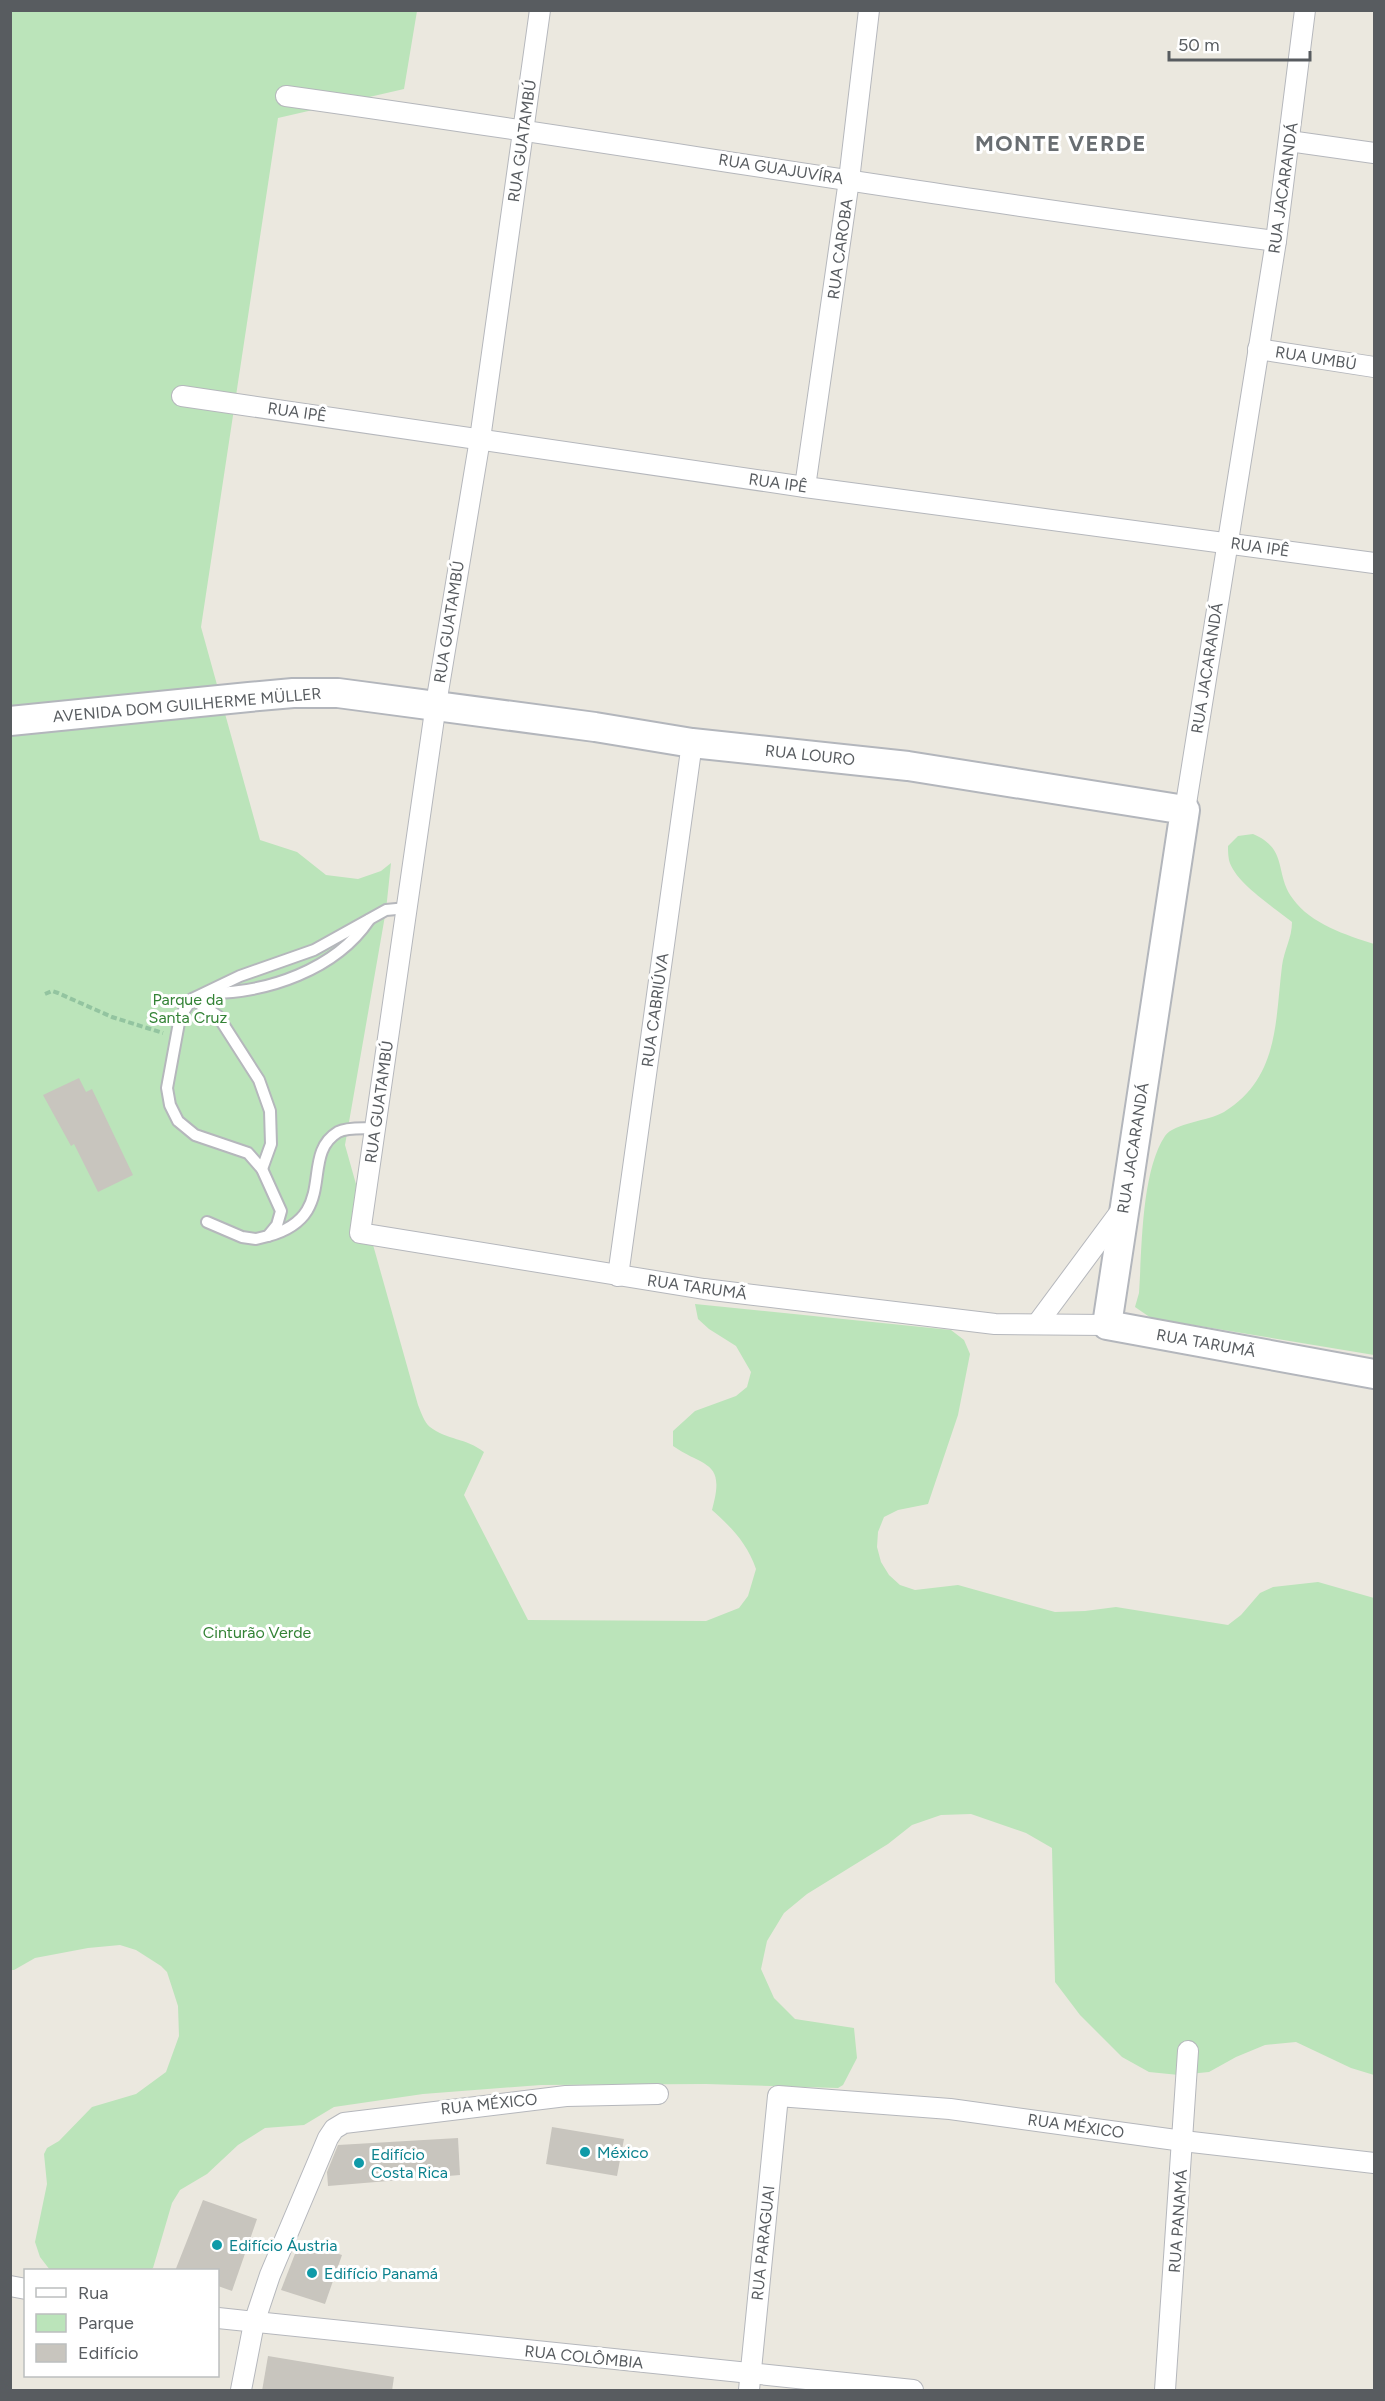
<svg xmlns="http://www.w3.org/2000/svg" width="1385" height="2401" font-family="Figtree,sans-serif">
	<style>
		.green { fill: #bbe4ba }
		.building { fill: #c8c5be }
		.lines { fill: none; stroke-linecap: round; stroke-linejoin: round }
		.lane-casing { stroke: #b5b7bc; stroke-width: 14 }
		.street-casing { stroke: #b5b7bc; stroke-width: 22 }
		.secondary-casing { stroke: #b3b6bc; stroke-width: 32 }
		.path { stroke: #93c4a0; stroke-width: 4; stroke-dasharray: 6 3; stroke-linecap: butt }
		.lane { stroke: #fff; stroke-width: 10 }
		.street { stroke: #fff; stroke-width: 20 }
		.secondary { stroke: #fff; stroke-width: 28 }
		.culture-dot { fill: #0f9aa8; stroke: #fff; stroke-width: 2 }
		.labels { text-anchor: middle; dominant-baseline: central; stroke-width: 6; stroke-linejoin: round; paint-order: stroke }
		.street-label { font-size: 16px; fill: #585c60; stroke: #fff }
		.park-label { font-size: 16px; fill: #348336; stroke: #fff }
		.culture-label { font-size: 16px; fill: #0d838f; stroke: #fff; text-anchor: start }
		.district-label { font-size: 22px; font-weight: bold; letter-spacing: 1.5px; fill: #696e72; stroke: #fff }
	</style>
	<rect width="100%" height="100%" fill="#ebe8df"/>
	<g class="green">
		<path d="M 10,11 L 417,11 L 404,89 L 278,118 L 201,627 L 260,840 L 297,852 L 326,875 L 358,879 L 381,871 L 391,863 L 386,910 L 345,1145 L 418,1405 C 421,1412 424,1422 430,1427 C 447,1440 466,1438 484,1452 L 464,1495 L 528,1620 L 706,1621 L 739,1608 L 748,1596 L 756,1569 C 747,1543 732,1528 712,1510 C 726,1460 705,1468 673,1446 L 673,1431 L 695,1411 L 736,1396 L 747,1387 L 751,1372 L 736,1346 L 709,1329 L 698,1319 L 695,1304 L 951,1330 L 964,1340 L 970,1354 L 958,1415 L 928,1504 L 898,1510 L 884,1517 L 878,1532 L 877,1547 L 881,1562 L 889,1575 L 900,1585 L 915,1590 L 958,1585 L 1055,1612 L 1085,1611 L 1116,1607 L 1228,1625 L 1241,1615 L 1260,1593 L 1273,1587 L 1318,1582 L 1374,1598 L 1374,2075 L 1351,2068 L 1296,2042 L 1265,2045 L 1236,2057 L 1209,2072 L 1179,2075 L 1149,2072 L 1122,2057 L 1080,2015 L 1055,1982 L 1052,1848 L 1026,1833 L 971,1814 L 941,1815 L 912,1825 L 888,1844 L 807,1894 L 784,1913 L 767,1941 L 761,1969 L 774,1998 L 795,2019 L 854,2028 L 857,2058 L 843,2085 L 838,2088 L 706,2084 L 541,2085 L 423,2094 L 334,2107 L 304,2125 L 265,2128 L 238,2145 L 207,2174 L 180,2190 L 172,2203 L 153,2268 L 150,2270 L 50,2270 L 40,2257 L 35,2242 L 47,2184 L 44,2154 L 47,2148 L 59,2141 L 92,2107 L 136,2094 L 166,2072 L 179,2036 L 178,2006 L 167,1972 L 161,1966 L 136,1950 L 120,1945 L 88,1948 L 35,1958 L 14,1970 L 11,1970 Z"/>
		<path d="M 1253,834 C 1289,849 1274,874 1293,899 C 1311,924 1346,935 1374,944 L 1374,1355 L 1151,1318 L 1135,1307 L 1139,1293 C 1142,1250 1141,1172 1165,1136 C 1174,1123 1209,1121 1224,1112 C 1279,1078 1275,1022 1282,966 C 1284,950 1292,938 1292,922 C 1275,908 1234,882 1229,860 C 1228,855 1228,850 1228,846 L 1238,836 Z"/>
	</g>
	<g class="building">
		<path d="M 79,1078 L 86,1092 L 92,1089 L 133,1175 L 98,1192 L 74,1144 L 71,1146 L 43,1095 Z"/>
		<path d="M 552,2127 L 624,2139 L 617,2176 L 546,2164 Z"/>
		<path d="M 458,2138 L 460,2175 L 328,2186 L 327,2172 L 338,2145 Z"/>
		<path d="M 203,2200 L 257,2219 L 232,2291 L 218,2286 L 218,2271 L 175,2271 Z"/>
		<path d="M 300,2241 L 342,2255 L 325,2304 L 281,2290 Z"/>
		<path d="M 268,2356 L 394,2377 L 392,2391 L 262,2391 Z"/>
	</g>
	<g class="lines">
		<defs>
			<g id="lane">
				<path d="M 209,993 C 267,993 335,970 369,920"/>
				<path d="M 192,999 L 218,1016 L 259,1080 L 270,1111 L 271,1144 L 262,1169"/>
				<path d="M 207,1222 L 242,1237 L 256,1239 L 268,1236 L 277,1225 L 281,1211 L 262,1169 L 248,1153 L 195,1135 L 178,1121 L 170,1105 L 167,1088 L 180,1017 L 192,999 L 240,976 L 314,950 L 386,910 L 407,908"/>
				<path d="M 268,1236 C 341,1216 298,1156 338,1132 C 348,1127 364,1129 375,1128"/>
			</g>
			<g id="street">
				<path d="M 540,10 L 480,439 L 436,704 L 360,1233 L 704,1289 L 995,1324 L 1107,1325"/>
				<path d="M 286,96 C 616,142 945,199 1276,241"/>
				<path d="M 1289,141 L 1374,153"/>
				<path d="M 1258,349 L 1374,367"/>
				<path d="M 182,396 L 805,487 L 1374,563"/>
				<path d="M 805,487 L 849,180 L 869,10"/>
				<path d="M 1185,810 L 1276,241 L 1305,10"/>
				<path d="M 618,1276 L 692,743"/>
				<path d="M 1037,1324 L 1123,1208"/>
				<path d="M 10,2286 L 26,2289"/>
				<path d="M 218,2318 L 913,2390"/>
				<path d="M 241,2390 L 254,2323 L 270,2275 L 328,2138 L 334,2129 L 344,2123 L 566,2096 L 658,2094"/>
				<path d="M 749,2390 L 778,2096 L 950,2109 L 1183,2141 L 1374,2163"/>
				<path d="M 1165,2390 L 1188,2051"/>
			</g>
			<path id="secondary" d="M 10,721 L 249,697 L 293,693 L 338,693 L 595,727 L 692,743 L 908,766 L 1185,810 L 1107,1325 L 1374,1374"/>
		</defs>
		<use href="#lane" class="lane-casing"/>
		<use href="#street" class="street-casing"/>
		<use href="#secondary" class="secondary-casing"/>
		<path class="path" d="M 45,994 L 52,991 L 58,993 L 112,1017 L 163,1033"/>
		<use href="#lane" class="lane"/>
		<use href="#street" class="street"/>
		<use href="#secondary" class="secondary"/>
	</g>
	<g class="culture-dot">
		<circle cx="585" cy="2152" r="6"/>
		<circle cx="359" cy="2163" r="6"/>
		<circle cx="217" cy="2245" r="6"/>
		<circle cx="312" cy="2273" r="6"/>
	</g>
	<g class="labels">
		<g class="street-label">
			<text transform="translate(522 141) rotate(-82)">RUA GUATAMBÚ</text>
			<text transform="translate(781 169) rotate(9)">RUA GUAJUVÍRA</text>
			<text transform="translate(1283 188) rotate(-82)">RUA JACARANDÁ</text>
			<text transform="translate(840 249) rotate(-82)">RUA CAROBA</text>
			<text transform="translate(1316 358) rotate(9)">RUA UMBÚ</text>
			<text transform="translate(297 412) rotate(8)">RUA IPÊ</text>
			<text transform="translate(778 483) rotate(8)">RUA IPÊ</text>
			<text transform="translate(1260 547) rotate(8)">RUA IPÊ</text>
			<text transform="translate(449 622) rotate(-81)">RUA GUATAMBÚ</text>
			<text transform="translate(1207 668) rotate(-81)">RUA JACARANDÁ</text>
			<text transform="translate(187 705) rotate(-5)">AVENIDA DOM GUILHERME MÜLLER</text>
			<text transform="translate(810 755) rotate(6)">RUA LOURO</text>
			<text transform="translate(655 1010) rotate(-82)">RUA CABRIÚVA</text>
			<text transform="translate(379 1102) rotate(-82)">RUA GUATAMBÚ</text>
			<text transform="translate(1133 1148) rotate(-81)">RUA JACARANDÁ</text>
			<text transform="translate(697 1287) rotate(8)">RUA TARUMÃ</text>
			<text transform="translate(1206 1343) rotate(10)">RUA TARUMÃ</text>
			<text transform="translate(489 2104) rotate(-6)">RUA MÉXICO</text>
			<text transform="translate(1076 2126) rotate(8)">RUA MÉXICO</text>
			<text transform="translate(1178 2221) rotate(-86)">RUA PANAMÁ</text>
			<text transform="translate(763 2243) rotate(-84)">RUA PARAGUAI</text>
			<text transform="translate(584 2357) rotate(6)">RUA COLÔMBIA</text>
		</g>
		<g class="park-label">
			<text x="188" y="999">Parque da<tspan x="188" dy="18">Santa Cruz</tspan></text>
			<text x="257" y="1632">Cinturão Verde</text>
		</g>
		<g class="culture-label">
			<text x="597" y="2152">México</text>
			<text x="371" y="2154">Edifício<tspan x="371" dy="18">Costa Rica</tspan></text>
			<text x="229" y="2245">Edifício Áustria</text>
			<text x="324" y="2273">Edifício Panamá</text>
		</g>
		<g class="district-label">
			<text x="1061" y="143">MONTE VERDE</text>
		</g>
	</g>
	<rect width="1385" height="2401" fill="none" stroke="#585c60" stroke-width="24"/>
	<rect x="24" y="2269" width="195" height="108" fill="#ffffff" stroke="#bcbebf" stroke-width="1.5"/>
	<rect x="36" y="2288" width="30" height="9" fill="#ffffff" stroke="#bcbebf" stroke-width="1.5"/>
	<text x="78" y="2299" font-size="18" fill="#585c60">Rua</text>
	<rect x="36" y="2314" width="30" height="18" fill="#bbe4ba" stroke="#bcbebf" stroke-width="1.5"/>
	<text x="78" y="2329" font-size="18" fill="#585c60">Parque</text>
	<rect x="36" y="2344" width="30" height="18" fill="#c8c5be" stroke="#bcbebf" stroke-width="1.5"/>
	<text x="78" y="2359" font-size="18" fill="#585c60">Edifício</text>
	<path d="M1169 51v9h141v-9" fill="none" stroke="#585c60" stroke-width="3"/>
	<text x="1178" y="51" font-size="18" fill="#585c60" stroke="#ffffff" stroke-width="4.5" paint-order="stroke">50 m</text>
</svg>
